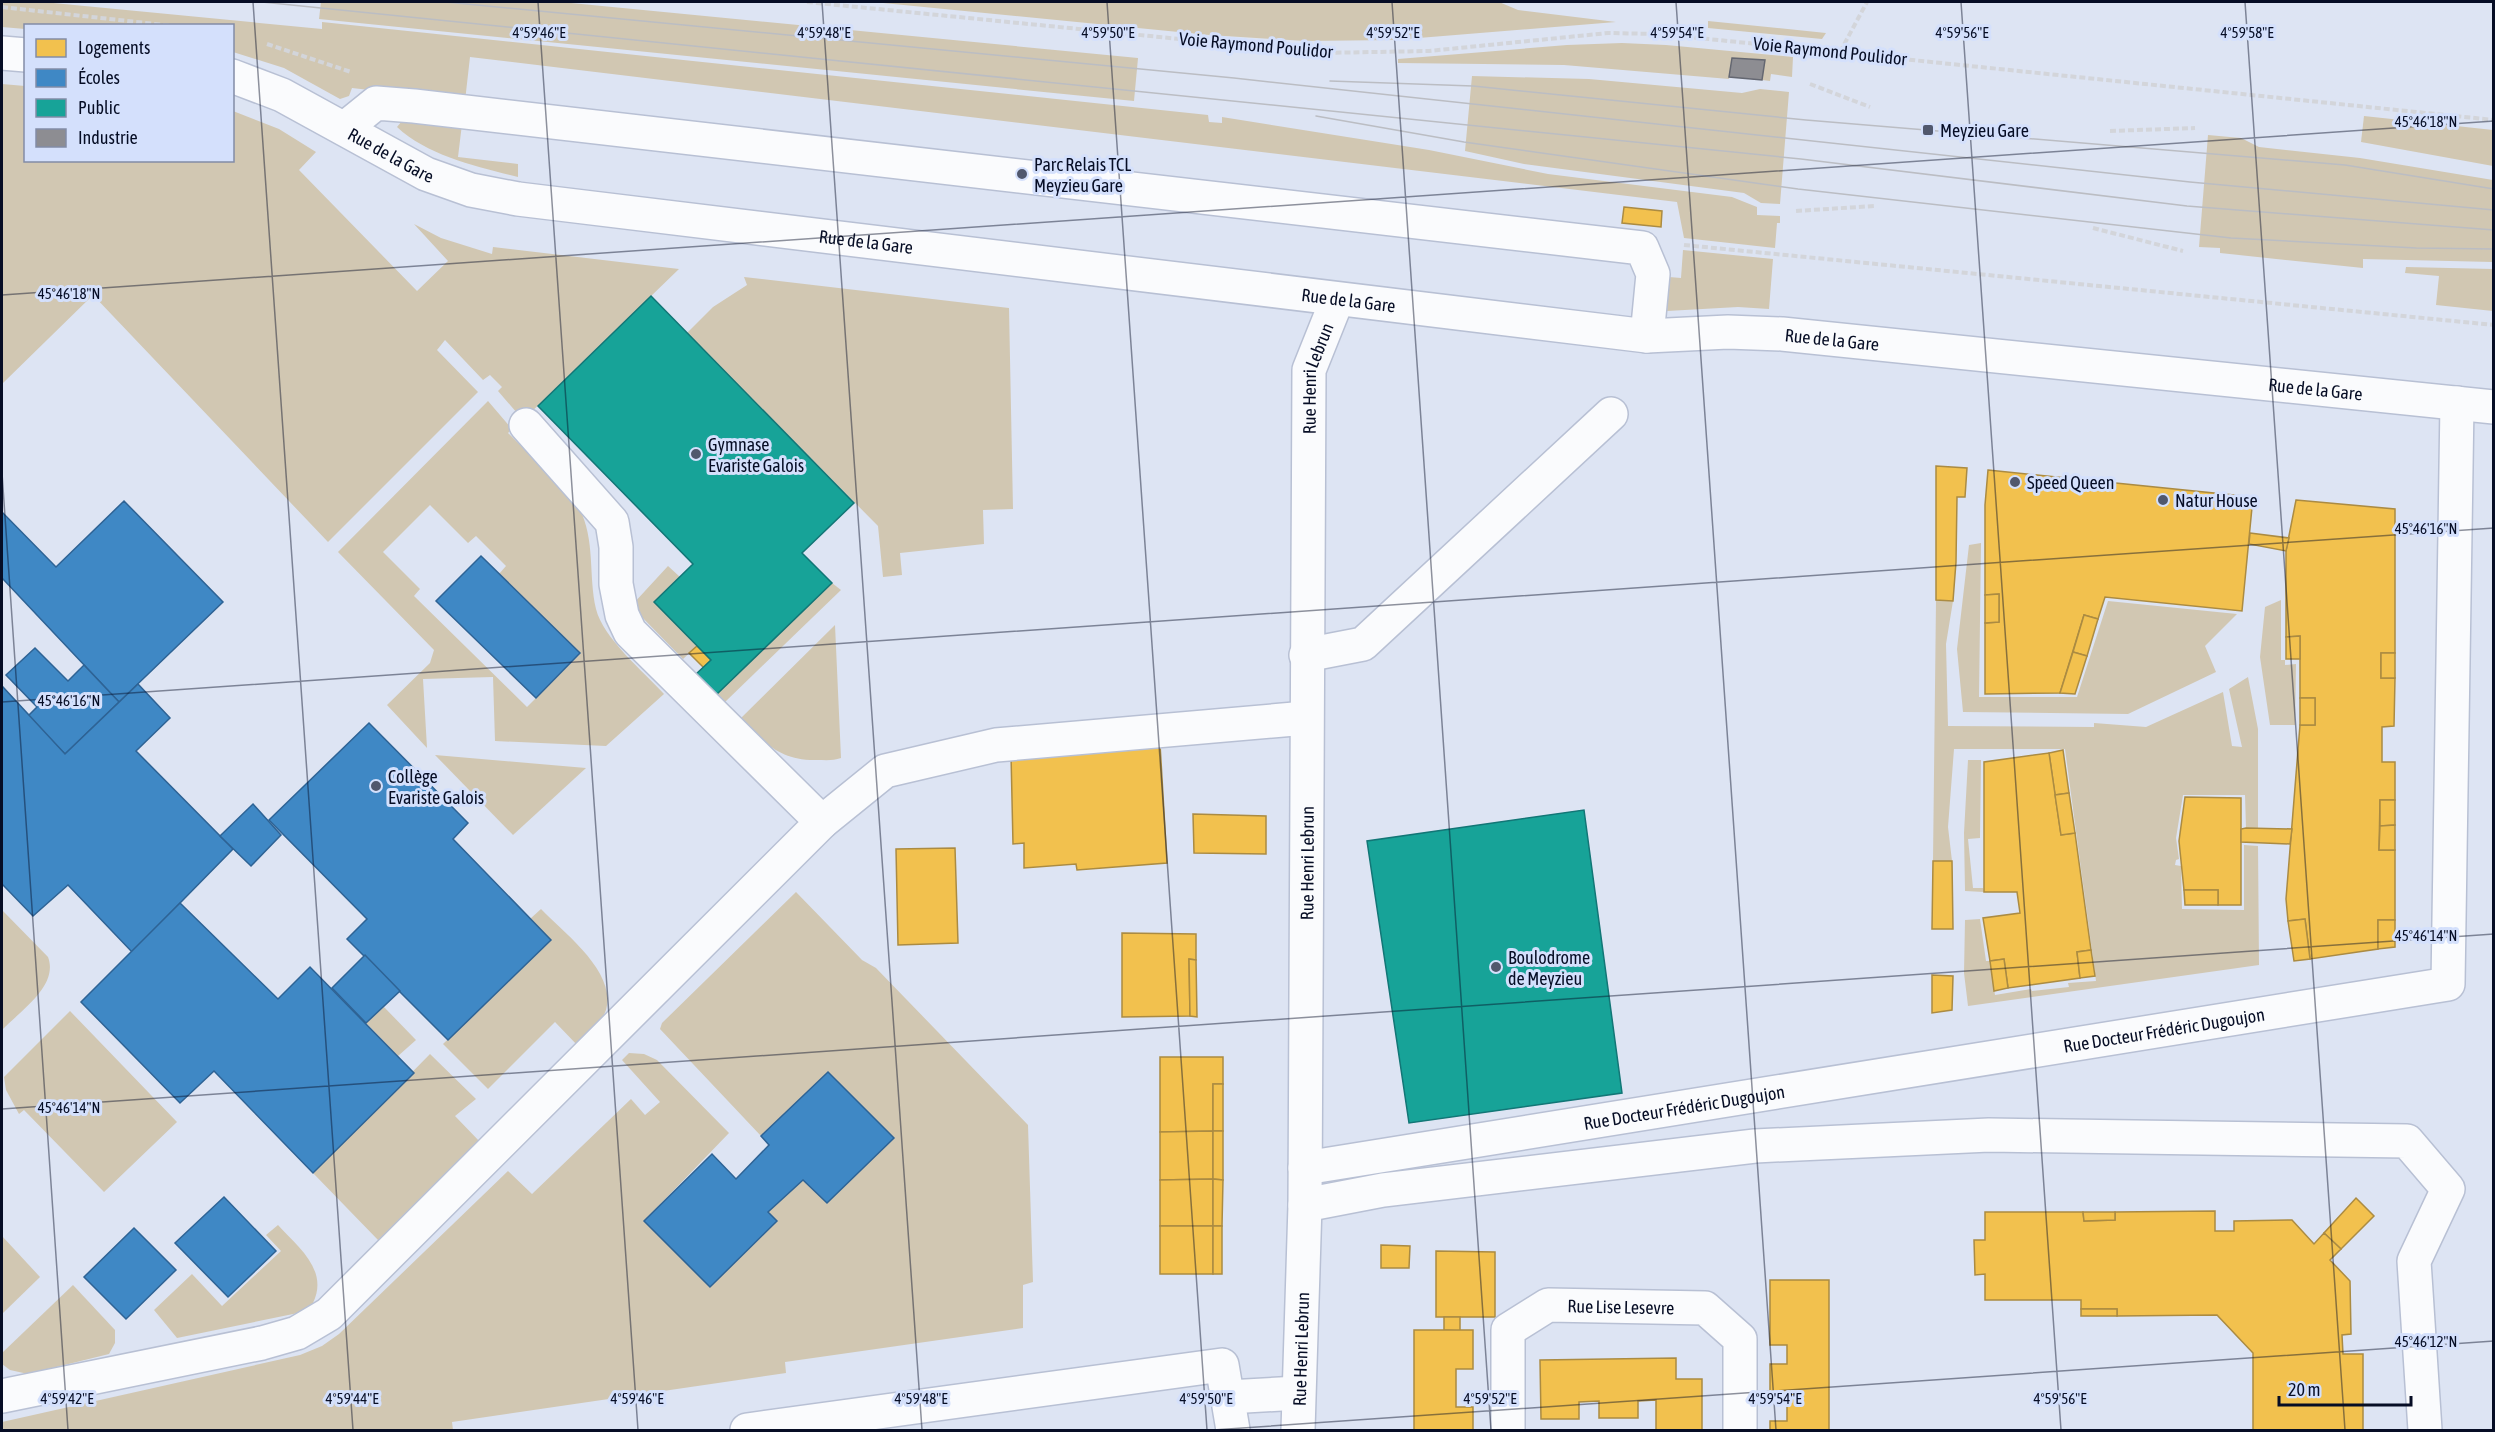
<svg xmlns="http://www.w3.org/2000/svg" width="2495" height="1432" font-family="'Asap Condensed',sans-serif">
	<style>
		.green { fill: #d1c7b2; fill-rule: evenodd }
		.homes { fill: #f2c14e; stroke: #ab8b42; stroke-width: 1.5 }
		.schools { fill: #3f88c5; stroke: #2e6395; stroke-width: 1.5 }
		.public { fill: #17a398; stroke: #127676; stroke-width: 1.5 }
		.industry { fill: #8d8d92; stroke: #646771; stroke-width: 1.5 }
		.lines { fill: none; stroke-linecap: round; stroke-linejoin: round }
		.minor-casing { stroke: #b8c0d4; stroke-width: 36 }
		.path { stroke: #d3d5da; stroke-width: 4; stroke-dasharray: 6 3; stroke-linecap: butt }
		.minor { stroke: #fafbfd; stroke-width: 33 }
		.tram { stroke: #bbbdc3; stroke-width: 1.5 }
		.ticks { fill: none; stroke: #060d25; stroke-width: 1.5; stroke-opacity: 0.45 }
		.poi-dot { fill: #51586d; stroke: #d4e0fc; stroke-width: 2 }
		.labels { text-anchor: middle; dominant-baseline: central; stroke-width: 6; stroke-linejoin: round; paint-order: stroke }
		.street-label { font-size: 18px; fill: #060d25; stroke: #d4e0fc }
		.poi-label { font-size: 18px; fill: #060d25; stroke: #d4e0fc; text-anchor: start }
		.ticks-label { font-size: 15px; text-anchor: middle; fill: #060d25; stroke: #d4e0fc; stroke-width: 6; stroke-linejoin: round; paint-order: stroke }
	</style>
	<rect width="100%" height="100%" fill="#dde4f3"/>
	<g class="green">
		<path d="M 2,2 L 43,2 L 322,29 L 322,22 L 1208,115 L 1209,122 L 1222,123 L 1222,117 L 1429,150 L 1548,174 L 1732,197 L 1757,207 L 1757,215 L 1780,216 L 1780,223 L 1777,223 L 1775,248 L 1684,238 L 1677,202 L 470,57 L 465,101 L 352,88 L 349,96 L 340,99 L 284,68 L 233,52 L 232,26 L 26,26 L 25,29 L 2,27 Z"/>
		<path d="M 321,2 L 561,2 L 1138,58 L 1134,101 L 319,19 Z"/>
		<path d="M 873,2 L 1499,2 L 1518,10 L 1616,22 L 1394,40 L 1305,41 L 1209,35 Z"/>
		<path d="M 1708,21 L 1826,33 L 1822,39 L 1708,28 Z"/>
		<path d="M 1622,43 L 1666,45 L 1793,57 L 1792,77 L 1771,74 L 1770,81 L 1762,80 L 1764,60 L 1732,58 L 1729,79 L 1564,65 L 1398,63 L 1398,59 L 1567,45 Z"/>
		<path d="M 1472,76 L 1589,79 L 1742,93 L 1760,89 L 1789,92 L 1780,204 L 1761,203 L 1744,193 L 1524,164 L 1465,151 Z"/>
		<path d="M 2,84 L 25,86 L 26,160 L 232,160 L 233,111 L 279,129 L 316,152 L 299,170 L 417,291 L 448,261 L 414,224 L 441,238 L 492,254 L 493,247 L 679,269 L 523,420 L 498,391 L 502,387 L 490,375 L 483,380 L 445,340 L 437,350 L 478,392 L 328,542 L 93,295 L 2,384 Z"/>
		<path d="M 2364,116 L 2493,130 L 2493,166 L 2361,142 Z"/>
		<path d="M 402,121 L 462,124 L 458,157 L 518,164 L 518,177 C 478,167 428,156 397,127 Z"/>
		<path d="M 2208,135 L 2241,138 L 2259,147 L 2360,158 L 2493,180 L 2493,262 L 2363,259 L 2363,268 L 2220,253 L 2220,248 L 2199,247 Z"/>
		<path d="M 1683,250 L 1773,259 L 1769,309 L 1738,307 L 1667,311 L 1669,277 L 1681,278 Z"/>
		<path d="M 2406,267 L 2493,269 L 2493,311 L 2436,305 L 2439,276 L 2405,273 Z"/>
		<path d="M 744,277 L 1009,308 L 1013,509 L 983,510 L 984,544 L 900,553 L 902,575 L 883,577 L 878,526 L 687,333 L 713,307 L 747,285 Z"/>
		<path d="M 488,401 L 512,429 L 508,433 C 531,456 562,479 578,506 C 596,538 588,575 596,609 C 603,638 644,672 664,694 L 606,746 L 495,741 L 493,677 L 423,679 L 427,748 L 387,705 L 430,663 L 434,650 L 338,552 ZM 430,505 L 468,543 L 476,536 L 506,566 L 499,574 L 580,654 L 527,707 L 414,596 L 420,589 L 383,552 Z"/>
		<path d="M 1981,543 L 1979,697 L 2077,697 L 2108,601 L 2237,614 L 2205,646 L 2216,672 L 2128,714 L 1963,712 L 1957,649 L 1969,545 Z"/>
		<path d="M 668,566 L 680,577 L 654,602 L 697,646 L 683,659 L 635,610 L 633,604 Z"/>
		<path d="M 832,583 L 841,590 L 724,703 L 716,695 Z"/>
		<path d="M 1936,600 L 1953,601 L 1946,644 L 1948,726 L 2094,727 L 2094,723 L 2146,727 L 2223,692 L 2232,746 L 2242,747 L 2229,689 L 2248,677 L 2258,729 L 2258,829 L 2246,828 L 2245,795 L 2183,795 L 2176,838 L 2179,859 L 2176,860 L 2175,865 L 2181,866 L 2182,909 L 2244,910 L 2244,845 L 2258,846 L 2259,965 L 1968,1006 L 1964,973 L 1965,920 L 1980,919 L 1986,961 L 1990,961 L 1995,995 L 2031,989 L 2032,991 L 2069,987 L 2068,983 L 2096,981 L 2065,749 L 1954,749 L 1948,827 L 1952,861 L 1933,861 Z"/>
		<path d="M 2281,600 L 2281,660 L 2285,660 L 2285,665 L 2296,664 L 2295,725 L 2270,725 L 2260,657 L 2265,607 Z"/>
		<path d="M 835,625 L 841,758 C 833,761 825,760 817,760 C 780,761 765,743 740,719 Z"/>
		<path d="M 435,755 L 586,768 L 513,835 Z"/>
		<path d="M 1968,760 L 1981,760 L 1980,838 L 1968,839 L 1973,888 L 1983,888 L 1984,892 L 1965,891 L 1964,833 Z"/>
		<path d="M 796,892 L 862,960 L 876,968 L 1028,1125 L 1033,1282 L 1023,1285 L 1023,1328 L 785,1362 L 786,1373 L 452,1422 L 453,1430 L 2,1430 L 2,1422 L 300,1355 L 322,1346 L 339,1334 L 508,1171 L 532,1194 L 631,1099 L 645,1115 L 660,1102 L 622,1060 L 629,1053 L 644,1054 L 657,1060 L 729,1133 L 644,1221 L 710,1287 L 777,1221 L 768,1212 L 803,1180 L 828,1073 L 761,1136 L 660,1029 L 662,1023 Z"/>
		<path d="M 541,909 C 564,933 617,972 606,1010 C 601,1024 588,1036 579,1047 L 555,1022 L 488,1089 L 443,1044 L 550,941 L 530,919 Z"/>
		<path d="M 2,910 L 48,957 C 59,986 20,1011 2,1030 Z"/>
		<path d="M 384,1007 L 416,1040 L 398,1056 L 366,1023 Z"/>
		<path d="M 70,1011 L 177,1122 L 104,1192 L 24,1110 L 19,1114 L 6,1090 L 4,1077 Z"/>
		<path d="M 430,1054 L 476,1099 L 455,1116 L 481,1143 L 379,1241 L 313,1173 Z"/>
		<path d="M 278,1225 C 298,1247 329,1270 313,1303 L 298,1313 L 177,1338 L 154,1310 L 192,1274 L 222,1306 L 281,1251 L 266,1235 Z"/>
		<path d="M 2,1236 L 40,1277 L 2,1314 Z"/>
		<path d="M 73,1285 L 115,1330 L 115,1343 L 109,1354 L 28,1374 L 10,1370 L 2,1364 L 2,1353 Z"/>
	</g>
	<g class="homes">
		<path d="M 1624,207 L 1662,211 L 1661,227 L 1622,223 Z"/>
		<path d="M 1936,466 L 1967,468 L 1965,497 L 1957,497 L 1956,562 L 1953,601 L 1936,600 Z"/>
		<path d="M 1988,470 L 2253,497 L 2242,611 L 2105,597 L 2098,619 L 2084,615 L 2060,693 L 1985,694 L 1985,623 L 1999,622 L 1999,594 L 1985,595 L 1985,505 Z"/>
		<path d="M 2296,500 L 2395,509 L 2395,653 L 2381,653 L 2381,678 L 2395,678 L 2394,726 L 2382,727 L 2382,762 L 2395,762 L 2395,800 L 2380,800 L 2379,850 L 2395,850 L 2395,920 L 2378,920 L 2378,949 L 2310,959 L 2305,919 L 2288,921 L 2286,899 L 2300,725 L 2315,725 L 2315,698 L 2300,698 L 2300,636 L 2286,637 L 2286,551 Z"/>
		<path d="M 2250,533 L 2289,538 L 2286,551 L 2249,544 Z"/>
		<path d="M 1999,594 L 1999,622 L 1985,623 L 1985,595 Z"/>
		<path d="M 2084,615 L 2098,619 L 2087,656 L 2073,652 Z"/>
		<path d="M 2300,636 L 2300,659 L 2286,659 L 2286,637 Z"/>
		<path d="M 697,646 L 711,660 L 704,668 L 689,653 Z"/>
		<path d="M 2073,652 L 2087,656 L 2075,694 L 2060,693 Z"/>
		<rect x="2381" y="653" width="14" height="25"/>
		<rect x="2300" y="698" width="15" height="27"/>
		<path d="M 1160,744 L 1167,863 L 1077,870 L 1076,864 L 1024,868 L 1024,843 L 1013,844 L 1011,754 Z"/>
		<path d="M 2063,750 L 2069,793 L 2055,795 L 2049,753 Z"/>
		<path d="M 2049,753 L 2061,835 L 2075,833 L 2091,950 L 2077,952 L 2080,978 L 2008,988 L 2004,959 L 1990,961 L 1983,918 L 2020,913 L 2017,892 L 1984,892 L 1984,762 Z"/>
		<path d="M 2069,793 L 2075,833 L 2061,835 L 2055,795 Z"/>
		<path d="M 2185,797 L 2241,798 L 2241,905 L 2218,905 L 2218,890 L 2184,890 L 2179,841 Z"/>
		<path d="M 2380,800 L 2395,800 L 2395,825 L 2380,826 Z"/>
		<path d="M 1193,814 L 1266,816 L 1266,854 L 1194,853 Z"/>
		<path d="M 2395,825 L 2395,850 L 2379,850 L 2380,826 Z"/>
		<path d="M 2246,828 L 2292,829 L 2290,844 L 2241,842 L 2241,829 Z"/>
		<path d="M 955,848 L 958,943 L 898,945 L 896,849 Z"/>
		<path d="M 1933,861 L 1952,861 L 1953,929 L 1932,929 Z"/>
		<path d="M 2184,890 L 2218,890 L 2218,905 L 2185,905 Z"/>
		<path d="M 2305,919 L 2310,959 L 2294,961 L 2288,921 Z"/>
		<path d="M 2378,920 L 2395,920 L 2395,947 L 2378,949 Z"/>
		<path d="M 1122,933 L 1196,934 L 1196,960 L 1189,959 L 1190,1016 L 1122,1017 Z"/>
		<path d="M 2091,950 L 2095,976 L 2080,978 L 2077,952 Z"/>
		<path d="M 1189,959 L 1196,960 L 1197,1017 L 1190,1016 Z"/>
		<path d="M 2004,959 L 2008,988 L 1994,991 L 1990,961 Z"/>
		<path d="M 1932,975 L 1953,976 L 1952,1010 L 1932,1013 Z"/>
		<path d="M 1160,1057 L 1223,1057 L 1223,1084 L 1213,1084 L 1213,1131 L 1160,1132 Z"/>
		<rect x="1213" y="1084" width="10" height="47"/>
		<path d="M 1213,1131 L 1213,1179 L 1160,1180 L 1160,1132 Z"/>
		<path d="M 1213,1131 L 1223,1131 L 1223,1180 L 1213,1179 Z"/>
		<path d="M 1213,1179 L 1213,1226 L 1160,1226 L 1160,1180 Z"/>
		<path d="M 1213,1179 L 1223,1180 L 1222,1226 L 1213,1226 Z"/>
		<path d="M 2356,1198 L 2374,1216 L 2341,1249 L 2324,1233 Z"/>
		<path d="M 2215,1211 L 2215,1231 L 2234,1231 L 2234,1221 L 2292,1220 L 2314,1244 L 2324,1233 L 2341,1249 L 2330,1260 L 2350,1281 L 2351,1334 L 2342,1335 L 2343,1354 L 2363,1354 L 2363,1430 L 2253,1430 L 2253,1353 L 2217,1315 L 2117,1316 L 2117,1309 L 2081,1309 L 2081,1300 L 1985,1300 L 1985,1274 L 1975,1275 L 1974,1240 L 1985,1240 L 1985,1212 L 2083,1212 L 2084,1221 L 2115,1220 L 2115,1212 Z"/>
		<path d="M 2083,1212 L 2115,1212 L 2115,1220 L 2084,1221 Z"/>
		<rect x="1160" y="1226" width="53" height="48"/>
		<rect x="1213" y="1226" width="9" height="48"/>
		<path d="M 1381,1245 L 1410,1246 L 1409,1268 L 1381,1268 Z"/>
		<path d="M 1436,1251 L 1495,1252 L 1495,1317 L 1436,1317 Z"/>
		<path d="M 1770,1280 L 1829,1280 L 1829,1430 L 1770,1430 L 1770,1421 L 1787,1421 L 1787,1402 L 1770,1403 L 1770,1364 L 1787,1364 L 1787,1345 L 1770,1345 Z"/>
		<rect x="2081" y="1309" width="36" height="7"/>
		<path d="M 1444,1317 L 1460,1317 L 1460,1331 L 1444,1330 Z"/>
		<path d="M 1414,1330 L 1473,1330 L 1473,1369 L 1456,1369 L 1456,1407 L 1473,1407 L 1473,1430 L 1414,1430 Z"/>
		<path d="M 1676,1358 L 1676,1379 L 1702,1379 L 1702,1430 L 1656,1430 L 1656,1400 L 1638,1401 L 1638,1418 L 1599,1418 L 1599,1401 L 1579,1402 L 1579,1419 L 1541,1419 L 1540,1360 Z"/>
	</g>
	<g class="schools">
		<path d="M 124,501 L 223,602 L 119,702 L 2,578 L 2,512 L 56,567 Z"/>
		<path d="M 481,556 L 580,653 L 536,698 L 436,601 Z"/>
		<path d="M 35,648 L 68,681 L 84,665 L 119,702 L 65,754 L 28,716 L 37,707 L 6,675 Z"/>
		<path d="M 138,684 L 170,718 L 136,751 L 233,849 L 132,952 L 68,885 L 33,916 L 2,884 L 2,686 L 65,754 Z"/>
		<path d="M 369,723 L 468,823 L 453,839 L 551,940 L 448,1040 L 347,939 L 367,919 L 269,820 Z"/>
		<path d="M 253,804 L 281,835 L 251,866 L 220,836 Z"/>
		<path d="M 180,903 L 278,999 L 310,967 L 414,1073 L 313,1173 L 214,1071 L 180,1103 L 81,1002 Z"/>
		<path d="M 365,955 L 400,991 L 366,1023 L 332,988 Z"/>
		<path d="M 828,1072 L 894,1138 L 827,1203 L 803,1180 L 768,1212 L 777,1221 L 710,1287 L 644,1221 L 712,1154 L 736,1179 L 769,1145 L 761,1136 Z"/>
		<path d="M 224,1197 L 276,1251 L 228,1297 L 175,1243 Z"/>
		<path d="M 134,1228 L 176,1270 L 126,1319 L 84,1277 Z"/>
	</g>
	<g class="public">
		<path d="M 651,296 L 854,503 L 802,553 L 832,583 L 716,695 L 695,675 L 711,660 L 654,602 L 693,564 L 538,406 Z"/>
		<path d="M 1584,810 L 1622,1093 L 1409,1123 L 1367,841 Z"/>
	</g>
	<path class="industry" d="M 1732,58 L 1765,60 L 1762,80 L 1729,77 Z"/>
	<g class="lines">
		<defs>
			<g id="minor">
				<path d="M 2,53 L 26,55"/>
				<path id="s1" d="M 232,76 L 282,95 L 426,174 L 471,190 L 518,199 L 1647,336 L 1728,332 L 1782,334 L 2494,407"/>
				<path d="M 345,128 L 376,103 L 414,106 L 1642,248 L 1653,274 L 1647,336"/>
				<path d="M 1306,655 L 1363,644 L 1611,414"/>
				<path d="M 822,822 L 885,771 L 996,745 L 1306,718"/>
				<path id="s2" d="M 1305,1168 L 2448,984 L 2457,403"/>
				<path d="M 1305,1205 L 1383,1190 L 1755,1146 L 1989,1135 L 2407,1141 L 2448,1189 L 2414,1261 L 2425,1430"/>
				<path d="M 2,1396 L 262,1343 L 297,1333 L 329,1314 L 822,822 L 630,632 L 622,615 L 616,584 L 616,547 L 612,522 L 526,425"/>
				<path d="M 1228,1397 L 1298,1393"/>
				<path d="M 747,1430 L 1222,1365 L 1233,1430"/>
				<path id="s3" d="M 1298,1430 L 1305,1205 L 1309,370 L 1337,300"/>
				<path id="s4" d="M 1508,1430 L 1508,1330 L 1548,1305 L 1705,1308 L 1740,1339 L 1740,1430"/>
			</g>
		</defs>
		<use href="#minor" class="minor-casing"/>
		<g class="path">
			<path d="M 807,2 L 1321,53 L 1429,51 L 1608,33 L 1660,34 L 2494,120"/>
			<path d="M 2,7 L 173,26"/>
			<path d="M 267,44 L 351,72"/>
			<path d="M 1840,52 L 1867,2"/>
			<path d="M 1810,84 L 1870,107"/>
			<path d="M 2110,131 L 2195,128"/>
			<path d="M 1796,211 L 1874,206"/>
			<path d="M 2093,228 L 2183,251"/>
			<path d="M 1684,245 L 2494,325"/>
		</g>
		<use href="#minor" class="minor"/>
		<g class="tram">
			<path d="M 262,2 L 1801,159 L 2187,206 L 2494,230"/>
			<path d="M 446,2 L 1234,78 L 2190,182 L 2494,210"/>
			<path d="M 1330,81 L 1473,86 L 1806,120 L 2345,165 L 2494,189"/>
			<path d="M 1316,116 L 1464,142 L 1798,189 L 2231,238 L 2416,248 L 2494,249"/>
		</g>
	</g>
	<path class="ticks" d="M 253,2 L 353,1430M 538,2 L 638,1430M 822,2 L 922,1430M 1107,2 L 1207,1430M 1392,2 L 1491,1430M 1676,2 L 1776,1430M 1961,2 L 2061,1430M 2245,2 L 2345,1430M 2,295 L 2494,121M 2,473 L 68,1430M 2,702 L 2494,528M 2,1109 L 2494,934M 1213,1430 L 2494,1341"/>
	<g class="poi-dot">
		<rect x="1922" y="124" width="12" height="12" rx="3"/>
		<circle cx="1022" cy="174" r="6"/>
		<circle cx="696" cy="454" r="6"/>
		<circle cx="2015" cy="482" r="6"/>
		<circle cx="2163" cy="500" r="6"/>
		<circle cx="376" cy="786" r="6"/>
		<circle cx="1496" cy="967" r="6"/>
	</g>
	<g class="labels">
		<g class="street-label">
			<text transform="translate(1256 45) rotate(5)">Voie Raymond Poulidor</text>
			<text transform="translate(1830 51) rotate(6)">Voie Raymond Poulidor</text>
			<text stroke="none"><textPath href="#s1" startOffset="178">Rue de la Gare</textPath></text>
			<text stroke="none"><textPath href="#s1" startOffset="664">Rue de la Gare</textPath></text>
			<text stroke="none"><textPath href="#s1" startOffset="1150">Rue de la Gare</textPath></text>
			<text stroke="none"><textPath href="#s1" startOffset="1636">Rue de la Gare</textPath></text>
			<text stroke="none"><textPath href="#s3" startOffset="1053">Rue Henri Lebrun</textPath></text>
			<text stroke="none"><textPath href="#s1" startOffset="2122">Rue de la Gare</textPath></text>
			<text stroke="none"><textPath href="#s3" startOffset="567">Rue Henri Lebrun</textPath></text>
			<text stroke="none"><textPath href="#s2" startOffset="870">Rue Docteur Frédéric Dugoujon</textPath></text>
			<text stroke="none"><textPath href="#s2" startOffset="384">Rue Docteur Frédéric Dugoujon</textPath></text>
			<text stroke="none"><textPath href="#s4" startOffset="220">Rue Lise Lesevre</textPath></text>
			<text stroke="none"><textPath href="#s3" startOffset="81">Rue Henri Lebrun</textPath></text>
		</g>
		<g class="poi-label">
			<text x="1940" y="130">Meyzieu Gare</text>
			<text x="1034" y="164">Parc Relais TCL<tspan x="1034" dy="21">Meyzieu Gare</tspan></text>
			<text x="708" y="444">Gymnase<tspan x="708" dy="21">Evariste Galois</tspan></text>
			<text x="2027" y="482">Speed Queen</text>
			<text x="2175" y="500">Natur House</text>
			<text x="388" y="776">Collège<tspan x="388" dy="21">Evariste Galois</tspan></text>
			<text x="1508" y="957">Boulodrome<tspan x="1508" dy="21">de Meyzieu</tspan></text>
		</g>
	</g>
	<g class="ticks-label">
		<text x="539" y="38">4°59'46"E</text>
		<text x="824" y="38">4°59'48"E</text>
		<text x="1108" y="38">4°59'50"E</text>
		<text x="1393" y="38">4°59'52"E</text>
		<text x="1677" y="38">4°59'54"E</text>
		<text x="1962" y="38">4°59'56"E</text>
		<text x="2247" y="38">4°59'58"E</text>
		<text x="2426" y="127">45°46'18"N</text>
		<text x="69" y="299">45°46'18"N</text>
		<text x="2426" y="534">45°46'16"N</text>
		<text x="69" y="706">45°46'16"N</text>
		<text x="2426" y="941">45°46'14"N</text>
		<text x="69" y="1113">45°46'14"N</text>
		<text x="2426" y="1347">45°46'12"N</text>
		<text x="67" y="1404">4°59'42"E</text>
		<text x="352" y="1404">4°59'44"E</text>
		<text x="637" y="1404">4°59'46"E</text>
		<text x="921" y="1404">4°59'48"E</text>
		<text x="1206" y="1404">4°59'50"E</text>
		<text x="1490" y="1404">4°59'52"E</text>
		<text x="1775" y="1404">4°59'54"E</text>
		<text x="2060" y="1404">4°59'56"E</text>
	</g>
	<rect width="2495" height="1432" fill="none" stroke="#060d25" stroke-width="6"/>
	<rect x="24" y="24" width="210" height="138" fill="#d4e0fc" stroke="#828ca6" stroke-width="1.5"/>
	<rect x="36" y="39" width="30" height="18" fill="#f2c14e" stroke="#828ca6" stroke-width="1.5"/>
	<text x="78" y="54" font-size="18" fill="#060d25">Logements</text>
	<rect x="36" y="69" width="30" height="18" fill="#3f88c5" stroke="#828ca6" stroke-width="1.5"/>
	<text x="78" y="84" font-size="18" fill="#060d25">Écoles</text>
	<rect x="36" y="99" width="30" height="18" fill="#17a398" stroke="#828ca6" stroke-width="1.5"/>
	<text x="78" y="114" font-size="18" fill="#060d25">Public</text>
	<rect x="36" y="129" width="30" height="18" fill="#8d8d92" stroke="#828ca6" stroke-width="1.5"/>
	<text x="78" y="144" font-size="18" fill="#060d25">Industrie</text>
	<path d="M2279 1396v9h132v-9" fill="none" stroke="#060d25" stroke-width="3"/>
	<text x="2288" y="1396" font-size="18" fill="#060d25" stroke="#d4e0fc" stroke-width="4.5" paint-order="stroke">20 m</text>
</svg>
